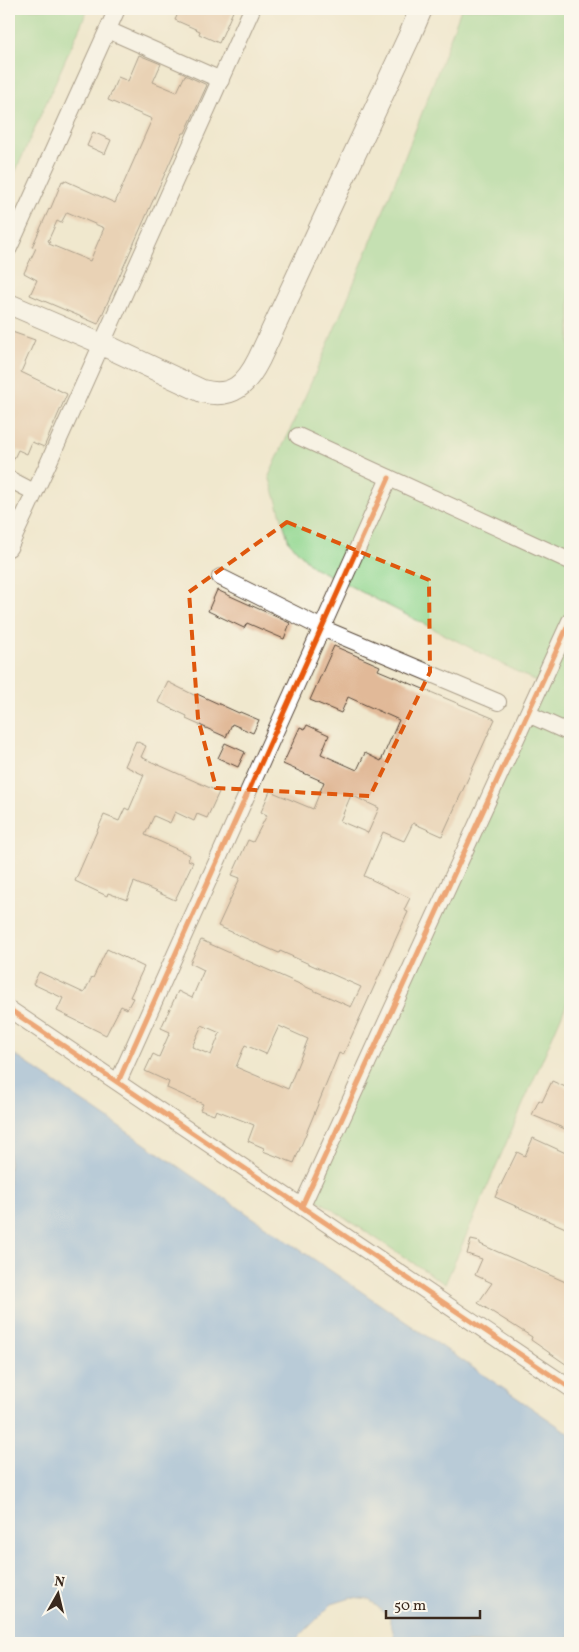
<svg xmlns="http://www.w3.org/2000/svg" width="579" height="1652" font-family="Vollkorn,serif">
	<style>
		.green { fill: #91d790; stroke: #668057 }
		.water { fill: #76a9e3; stroke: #586a80 }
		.building { fill: #e1b998; fill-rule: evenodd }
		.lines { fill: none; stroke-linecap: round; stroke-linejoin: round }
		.minor-casing { stroke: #564638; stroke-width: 18 }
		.major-casing { stroke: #564638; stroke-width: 22 }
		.highway-casing { stroke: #564638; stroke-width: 24 }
		.minor { stroke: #fff; stroke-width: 16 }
		.major { stroke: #fff; stroke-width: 20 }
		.highway { stroke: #fff; stroke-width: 22 }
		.cycleway-casing { stroke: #fbf7ec; stroke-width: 8 }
		.cycleway { stroke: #e8590c; stroke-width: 5 }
		.marked { fill: none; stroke: #df570d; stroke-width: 4; stroke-dasharray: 10 6; stroke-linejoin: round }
	</style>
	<rect width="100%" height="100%" fill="#fbf7ec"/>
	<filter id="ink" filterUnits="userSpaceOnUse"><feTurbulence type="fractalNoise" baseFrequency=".02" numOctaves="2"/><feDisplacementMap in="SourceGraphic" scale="10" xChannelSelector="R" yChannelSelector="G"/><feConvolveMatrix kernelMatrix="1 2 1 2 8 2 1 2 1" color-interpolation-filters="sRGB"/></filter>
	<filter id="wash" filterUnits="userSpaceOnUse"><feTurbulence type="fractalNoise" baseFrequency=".0096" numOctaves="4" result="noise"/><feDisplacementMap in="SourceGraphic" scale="20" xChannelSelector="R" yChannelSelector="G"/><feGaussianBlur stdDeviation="1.12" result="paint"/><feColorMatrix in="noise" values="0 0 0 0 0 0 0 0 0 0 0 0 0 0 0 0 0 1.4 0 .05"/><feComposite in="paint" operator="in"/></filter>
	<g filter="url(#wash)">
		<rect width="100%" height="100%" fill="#f0e8ce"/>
		<g class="green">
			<path d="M 9,9 L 88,9 L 9,186 Z"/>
			<path d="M 461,9 L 570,9 L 570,996 L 445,1284 L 309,1194 L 537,682 L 313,567 L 289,542 L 269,476 C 340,323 403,167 461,9 Z"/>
		</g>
		<path class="water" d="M 9,1051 L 570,1434 L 570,1643 L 396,1643 L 389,1616 L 369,1600 L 351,1598 L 332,1604 L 293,1643 L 9,1643 Z"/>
		<g id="blocks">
			<g class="building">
				<path d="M 180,9 L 234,9 L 219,43 L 199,34 L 200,31 L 175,20 Z"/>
				<path d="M 139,55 L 161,64 L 153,82 L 177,92 L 185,75 L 207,85 L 185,133 L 183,133 L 98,324 L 30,295 L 37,280 L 24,273 L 36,248 L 32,247 L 49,209 L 50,210 L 62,181 L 64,182 L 64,180 L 115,203 L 152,119 L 108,100 L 118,77 L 128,81 ZM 67,212 L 104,228 L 90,261 L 49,244 L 50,242 L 48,241 L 57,221 L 61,223 Z"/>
				<path d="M 93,132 L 111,140 L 105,154 L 87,146 Z"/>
				<path d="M 12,332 L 35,340 L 21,372 L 67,394 L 44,447 L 32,442 L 27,454 L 18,450 L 9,469 L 9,339 Z"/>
				<path d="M 217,590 L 290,623 L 284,639 L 247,623 L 244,628 L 208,611 Z"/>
				<path d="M 334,646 L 380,666 L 378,670 L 495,719 L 442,836 L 413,823 L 404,841 L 383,832 L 364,876 L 410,898 L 404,910 L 408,912 L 343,1055 L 339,1053 L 294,1163 L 263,1151 L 264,1148 L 248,1141 L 254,1125 L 216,1110 L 214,1115 L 200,1110 L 203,1104 L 167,1088 L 169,1082 L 145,1071 L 153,1054 L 159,1057 L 170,1032 L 161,1028 L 178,991 L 192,998 L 204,970 L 190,963 L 201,940 L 351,1007 L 361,987 L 280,951 L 279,953 L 218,926 L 240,878 L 232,875 L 248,840 L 253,842 L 267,815 L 261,812 L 270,791 L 313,809 L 324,782 L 283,764 L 300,727 L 305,729 L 307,725 L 329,735 L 321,754 L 357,770 L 365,753 L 381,761 L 399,720 L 348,697 L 341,713 L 310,700 ZM 351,795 L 379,808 L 368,833 L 340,821 ZM 202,1025 L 220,1033 L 211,1055 L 192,1047 ZM 279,1026 L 308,1039 L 288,1089 L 236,1067 L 245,1045 L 266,1054 Z"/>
				<path d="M 168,682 L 196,696 L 197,694 L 239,713 L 240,712 L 259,720 L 253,733 L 232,724 L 226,737 L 186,719 L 187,716 L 158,702 Z"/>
				<path d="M 136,741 L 146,746 L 141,757 L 219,792 L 207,818 L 197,814 L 194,821 L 175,812 L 170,823 L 154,816 L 145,835 L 190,855 L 188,860 L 193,862 L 175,900 L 134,882 L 127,900 L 108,893 L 107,896 L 75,881 L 104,815 L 119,821 L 125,808 L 129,810 L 144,775 L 125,766 Z"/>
				<path d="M 225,743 L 245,752 L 238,767 L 218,758 Z"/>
				<path d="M 107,949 L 144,967 L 130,997 L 133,998 L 127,1009 L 121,1006 L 106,1035 L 57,1011 L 63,998 L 33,984 L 39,972 L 84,993 L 92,977 L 93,978 Z"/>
				<path d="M 552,1081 L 570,1089 L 570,1131 L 532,1115 L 539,1100 L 542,1102 Z"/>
				<path d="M 533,1138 L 570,1155 L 570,1230 L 495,1197 L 517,1152 L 525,1156 Z"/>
				<path d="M 471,1240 L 480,1242 L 480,1244 L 570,1284 L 570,1367 L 531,1340 L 532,1337 L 478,1303 L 492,1283 L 475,1275 L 482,1259 L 467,1254 Z"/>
			</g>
		</g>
	</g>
	<g filter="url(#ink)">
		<use href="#blocks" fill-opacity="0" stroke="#564638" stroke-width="1"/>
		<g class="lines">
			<defs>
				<g id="minor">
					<path d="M 108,30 L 221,80"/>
					<path d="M 9,248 L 117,9"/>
					<path d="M 298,436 L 570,561"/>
					<path d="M 9,479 L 34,492"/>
					<path d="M 9,548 L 47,466 L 252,9"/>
					<path d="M 220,577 L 322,628 L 498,702"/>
					<path d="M 528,714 L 570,733"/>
					<path d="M 9,1009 L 570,1388"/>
					<path d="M 118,1082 L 389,478"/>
					<path d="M 302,1206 L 570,621"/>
				</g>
				<path id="major" d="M 9,304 L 102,344"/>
				<path id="highway" d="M 102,344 L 202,391 C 232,399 246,385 259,359 L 410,35 L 421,9"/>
			</defs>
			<use href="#minor" class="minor-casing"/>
			<use href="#major" class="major-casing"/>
			<use href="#highway" class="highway-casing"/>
			<use href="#minor" class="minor"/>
			<use href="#major" class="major"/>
			<use href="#highway" class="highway"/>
			<defs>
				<g id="cycleway">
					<path d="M 9,1009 L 570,1388"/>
					<path d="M 118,1082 L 389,478"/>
					<path d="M 302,1206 L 570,621"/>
				</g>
			</defs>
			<use href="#cycleway" class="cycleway-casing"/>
			<use href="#cycleway" class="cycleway"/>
		</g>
	</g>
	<path d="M0 0H579V1652H0ZM 287,522 L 429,580 L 430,672 L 370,796 L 216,788 L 198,718 L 189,592 Z" fill="#f0e8ce" fill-opacity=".55" fill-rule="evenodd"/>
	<path class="marked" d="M 287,522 L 429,580 L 430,672 L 370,796 L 216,788 L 198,718 L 189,592 Z"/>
	<rect width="579" height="1652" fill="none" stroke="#fbf7ec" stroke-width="30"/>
	<g transform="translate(58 1594) rotate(8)" stroke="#fbf7ec" stroke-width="4" paint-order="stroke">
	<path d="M0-4L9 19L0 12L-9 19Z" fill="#3b2a1e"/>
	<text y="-8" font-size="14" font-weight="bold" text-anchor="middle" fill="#3b2a1e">N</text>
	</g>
	<path d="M386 1610v8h94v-8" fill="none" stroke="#3b2a1e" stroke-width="2.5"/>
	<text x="394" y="1610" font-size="15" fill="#3b2a1e" stroke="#fbf7ec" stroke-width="4" paint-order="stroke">50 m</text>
</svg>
